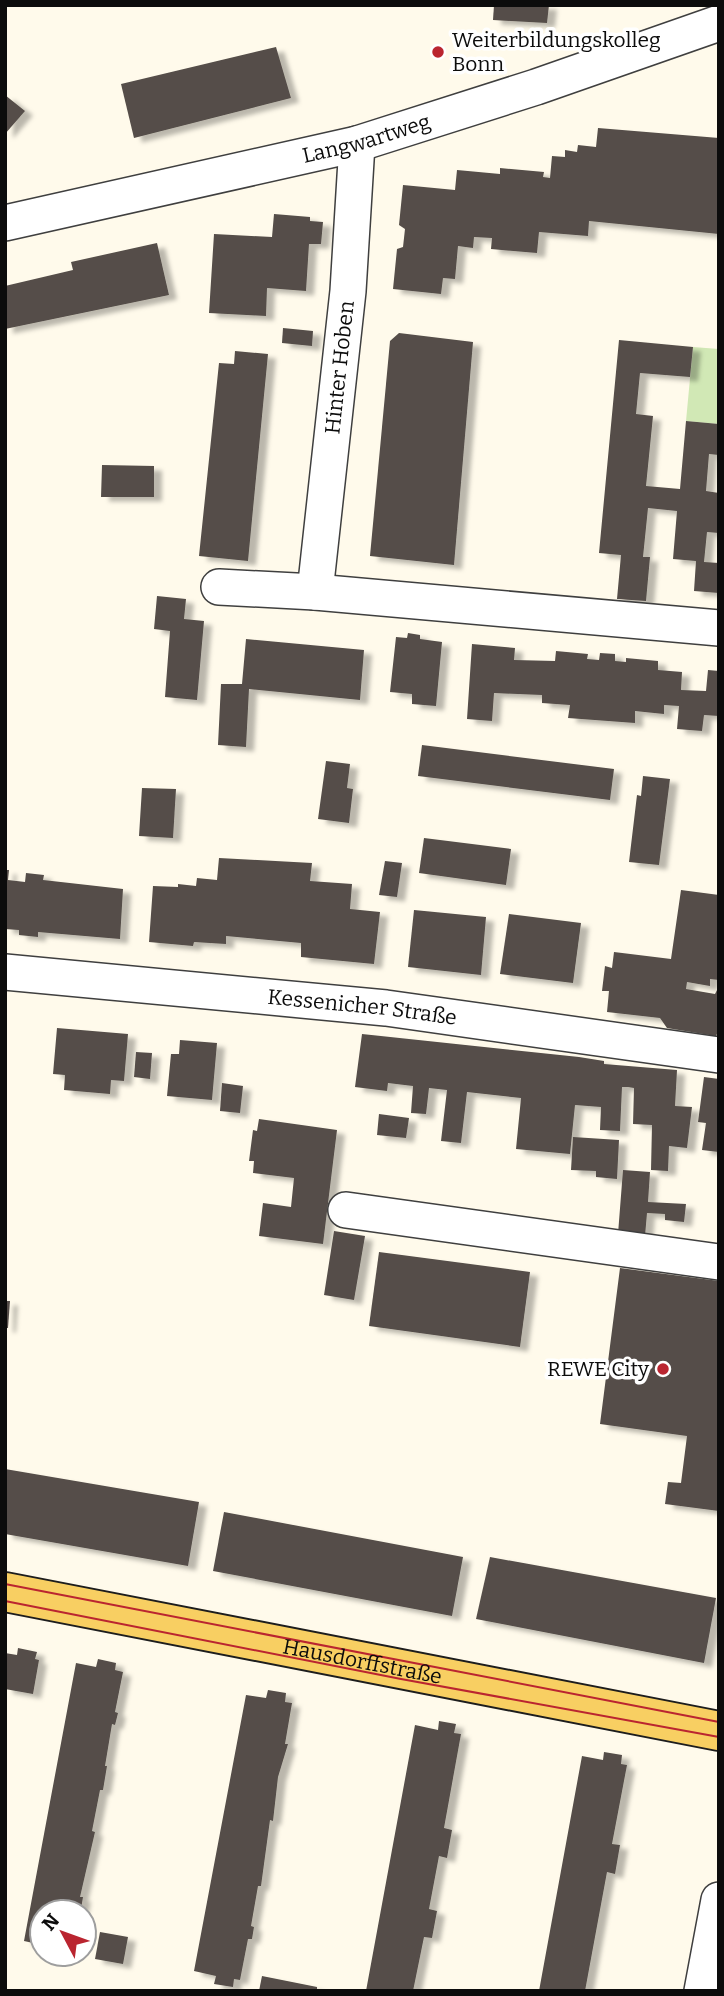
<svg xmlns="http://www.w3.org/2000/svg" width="724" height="1996" font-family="Bitter,serif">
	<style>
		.green { fill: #d1e8b5 }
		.building { fill: #544d48; filter: url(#shadow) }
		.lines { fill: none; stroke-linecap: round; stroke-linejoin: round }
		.minor-casing { stroke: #3f3f3f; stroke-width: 38 }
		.major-casing { stroke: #1d1d1d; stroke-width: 42 }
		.minor { stroke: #fff; stroke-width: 35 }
		.major { stroke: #f8cf62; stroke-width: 38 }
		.tram { stroke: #ba2530; stroke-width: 2 }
		.poi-dot { fill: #ba2530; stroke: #fff; stroke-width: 2.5 }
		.labels { text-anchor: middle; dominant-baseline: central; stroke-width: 7; stroke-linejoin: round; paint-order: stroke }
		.poi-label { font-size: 21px; fill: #0c0c0c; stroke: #fff; text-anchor: start }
		.street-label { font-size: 21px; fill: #0c0c0c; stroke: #fff }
	</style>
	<defs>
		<filter id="shadow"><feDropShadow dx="8" dy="4.5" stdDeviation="2" flood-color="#0004"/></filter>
	</defs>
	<rect width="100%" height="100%" fill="#fffaeb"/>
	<path class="green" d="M 693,347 L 719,349 L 719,424 L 686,421 Z"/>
	<g class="building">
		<path d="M 494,5 L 549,5 L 547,23 L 493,20 Z"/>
		<path d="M 276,47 L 291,98 L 134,138 L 121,84 Z"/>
		<path d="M 5,95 L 25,111 L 5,134 Z"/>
		<path d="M 598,128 L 719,138 L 719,234 L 589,221 L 588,236 L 539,232 L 537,253 L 491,249 L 492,238 L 474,237 L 473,248 L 458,246 L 455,279 L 443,278 L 441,294 L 393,289 L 397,249 L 403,247 L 405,229 L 399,225 L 403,185 L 455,190 L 457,170 L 500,174 L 500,168 L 544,172 L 543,177 L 550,178 L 552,156 L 565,157 L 565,150 L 577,152 L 578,145 L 596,147 Z"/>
		<path d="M 274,214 L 310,217 L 310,221 L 323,222 L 321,244 L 309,244 L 306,291 L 267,288 L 266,316 L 209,313 L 214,234 L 272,237 Z"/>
		<path d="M 157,243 L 169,295 L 5,329 L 5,286 L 73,270 L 71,262 Z"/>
		<path d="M 283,328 L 313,331 L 312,346 L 282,343 Z"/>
		<path d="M 399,333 L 473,342 L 454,565 L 370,556 L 390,341 Z"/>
		<path d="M 619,340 L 693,347 L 690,377 L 640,373 L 636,414 L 653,416 L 646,486 L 680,489 L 686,421 L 719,424 L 719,455 L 709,454 L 706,491 L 719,493 L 719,533 L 707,532 L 704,562 L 719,563 L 719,593 L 694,591 L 696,561 L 673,559 L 677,511 L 648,508 L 643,557 L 650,557 L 646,601 L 617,599 L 621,555 L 599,553 Z"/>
		<path d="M 235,351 L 268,354 L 248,561 L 199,556 L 219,363 L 234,364 Z"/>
		<path d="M 102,465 L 154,466 L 154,497 L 101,497 Z"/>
		<path d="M 157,596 L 186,599 L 184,619 L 204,621 L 197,700 L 165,697 L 170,631 L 154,629 Z"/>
		<path d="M 408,633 L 420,635 L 420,639 L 442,642 L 436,706 L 412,704 L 412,694 L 390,692 L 396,637 L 407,638 Z"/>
		<path d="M 246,639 L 364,650 L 360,700 L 249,689 L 246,747 L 218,745 L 221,684 L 242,684 Z"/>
		<path d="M 472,644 L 515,648 L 514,660 L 555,661 L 556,651 L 588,654 L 587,659 L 599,660 L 600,653 L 615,654 L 615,661 L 626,662 L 626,658 L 658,661 L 658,670 L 682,672 L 681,690 L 706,691 L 708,670 L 719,671 L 719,716 L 704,715 L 702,731 L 677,729 L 679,706 L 664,705 L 664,714 L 635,711 L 635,723 L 568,718 L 570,705 L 542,703 L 542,695 L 494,693 L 492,721 L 467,719 Z"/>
		<path d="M 422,745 L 614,769 L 610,800 L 418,776 Z"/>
		<path d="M 326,761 L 350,764 L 347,788 L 353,789 L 349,823 L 318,819 Z"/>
		<path d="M 643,776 L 670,779 L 659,865 L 629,862 L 637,795 L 641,796 Z"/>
		<path d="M 142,788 L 176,789 L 173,838 L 139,836 Z"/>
		<path d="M 424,838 L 511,849 L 506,885 L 419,873 Z"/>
		<path d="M 219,858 L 312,863 L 310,881 L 352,884 L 350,909 L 380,912 L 374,964 L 301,957 L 301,943 L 226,936 L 226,944 L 194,942 L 193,946 L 149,942 L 153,886 L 178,887 L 178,884 L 196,886 L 197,878 L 217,880 Z"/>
		<path d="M 385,861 L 402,863 L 397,897 L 379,895 Z"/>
		<path d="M 5,870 L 9,870 L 8,880 L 25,882 L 26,873 L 44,875 L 43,880 L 123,889 L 120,939 L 38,932 L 38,937 L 19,935 L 19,930 L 5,929 Z"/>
		<path d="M 681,890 L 719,895 L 719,980 L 710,979 L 710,986 L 687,982 L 686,989 L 715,994 L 719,986 L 719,1029 L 716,1036 L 667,1028 L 660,1018 L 607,1012 L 609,991 L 602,991 L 605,966 L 612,968 L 614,952 L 671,959 Z"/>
		<path d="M 414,910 L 486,917 L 481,975 L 408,967 Z"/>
		<path d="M 509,914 L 581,923 L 573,983 L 500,974 Z"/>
		<path d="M 57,1028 L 128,1034 L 124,1081 L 111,1080 L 110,1094 L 64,1090 L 65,1075 L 53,1074 Z"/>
		<path d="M 362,1034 L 579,1057 L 604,1061 L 604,1064 L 677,1070 L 675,1106 L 692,1107 L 687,1148 L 669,1146 L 668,1171 L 651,1170 L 652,1125 L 633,1124 L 634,1088 L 628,1087 L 622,1087 L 620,1131 L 600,1130 L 601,1107 L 575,1105 L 570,1154 L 516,1149 L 521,1098 L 467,1092 L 461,1143 L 441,1141 L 447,1090 L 429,1088 L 426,1114 L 411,1113 L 413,1086 L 388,1083 L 387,1091 L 355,1087 Z"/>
		<path d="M 180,1040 L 217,1043 L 212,1100 L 167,1096 L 171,1054 L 179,1054 Z"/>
		<path d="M 136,1052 L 152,1053 L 150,1079 L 134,1077 Z"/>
		<path d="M 704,1077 L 719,1079 L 719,1152 L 702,1150 L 706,1123 L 698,1122 Z"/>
		<path d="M 222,1083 L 243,1086 L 240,1113 L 220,1111 Z"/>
		<path d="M 379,1114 L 409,1118 L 406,1138 L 377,1135 Z"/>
		<path d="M 259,1119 L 337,1130 L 323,1244 L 259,1236 L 263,1203 L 291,1207 L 294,1178 L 253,1173 L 254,1161 L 249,1161 L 253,1130 L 257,1131 Z"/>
		<path d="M 573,1137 L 619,1140 L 617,1179 L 596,1177 L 596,1171 L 571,1170 Z"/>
		<path d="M 623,1170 L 650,1172 L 648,1202 L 686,1204 L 684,1222 L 665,1220 L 665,1214 L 647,1213 L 645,1236 L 618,1234 Z"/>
		<path d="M 334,1231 L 365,1236 L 354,1300 L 324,1295 Z"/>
		<path d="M 379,1252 L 530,1272 L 520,1347 L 369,1326 Z"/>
		<path d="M 620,1268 L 719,1281 L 719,1511 L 665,1504 L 668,1482 L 681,1483 L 687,1436 L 600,1424 Z"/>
		<path d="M 5,1301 L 10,1301 L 8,1328 L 5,1328 Z"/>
		<path d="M 5,1469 L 199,1502 L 188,1566 L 5,1534 Z"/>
		<path d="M 224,1512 L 463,1557 L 452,1616 L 213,1571 Z"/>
		<path d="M 490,1557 L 716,1598 L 704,1663 L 476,1619 Z"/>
		<path d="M 18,1648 L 37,1652 L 35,1659 L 39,1660 L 33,1694 L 5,1689 L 5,1653 L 17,1655 Z"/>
		<path d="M 98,1659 L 116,1663 L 115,1670 L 123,1672 L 115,1712 L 118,1713 L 115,1725 L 112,1724 L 105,1766 L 107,1766 L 103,1790 L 100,1790 L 92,1831 L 95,1832 L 80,1897 L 83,1897 L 81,1909 L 78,1908 L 77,1912 L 42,1912 L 42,1945 L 24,1941 L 76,1663 L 96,1667 Z"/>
		<path d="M 268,1690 L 286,1693 L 285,1702 L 292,1703 L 285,1744 L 288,1744 L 278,1777 L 273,1821 L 270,1820 L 261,1886 L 258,1886 L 251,1926 L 254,1927 L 252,1939 L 248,1939 L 240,1980 L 234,1979 L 233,1987 L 214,1984 L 216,1976 L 194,1971 L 246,1695 L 266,1698 Z"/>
		<path d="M 439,1721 L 456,1724 L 454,1733 L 461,1734 L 444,1828 L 452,1830 L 447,1858 L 439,1856 L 429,1909 L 437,1911 L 432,1938 L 424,1937 L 413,1991 L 366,1991 L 415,1725 L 438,1730 Z"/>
		<path d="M 604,1752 L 622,1755 L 621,1764 L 627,1765 L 612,1844 L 620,1845 L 615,1874 L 607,1872 L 585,1991 L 539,1991 L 582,1756 L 603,1760 Z"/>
		<path d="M 100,1932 L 128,1937 L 123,1964 L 95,1959 Z"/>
		<path d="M 262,1976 L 317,1987 L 317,1991 L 259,1991 Z"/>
	</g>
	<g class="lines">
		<defs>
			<g id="minor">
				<path id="s1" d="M 5,223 L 357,144 L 536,87 L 719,23"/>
				<path d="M 219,587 L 315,592 L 719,628"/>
				<path id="s2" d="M 315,592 L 348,291 L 357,144"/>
				<path id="s3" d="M 5,972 L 386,1008 L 719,1055"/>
				<path d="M 346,1210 L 719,1262"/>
				<path d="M 702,1991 L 719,1900"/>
			</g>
			<g id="major">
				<path id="s4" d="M 5,1592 L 719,1731"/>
			</g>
		</defs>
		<use href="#minor" class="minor-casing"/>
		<use href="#major" class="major-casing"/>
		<use href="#minor" class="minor"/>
		<use href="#major" class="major"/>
		<g class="tram">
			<path d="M 5,1584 L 719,1722"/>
			<path d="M 5,1601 L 401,1679 L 719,1737"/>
		</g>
	</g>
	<g class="poi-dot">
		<circle cx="438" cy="52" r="7"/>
		<circle cx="663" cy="1369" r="7"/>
	</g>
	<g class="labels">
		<g class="poi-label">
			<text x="452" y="40">Weiterbildungskolleg<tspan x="452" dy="24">Bonn</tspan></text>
			<text x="649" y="1369" text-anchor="end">REWE City</text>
		</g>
		<g class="street-label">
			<text stroke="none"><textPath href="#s1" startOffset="371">Langwartweg</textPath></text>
			<text stroke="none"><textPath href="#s2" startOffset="226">Hinter Hoben</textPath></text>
			<text stroke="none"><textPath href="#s3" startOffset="359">Kessenicher Straße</textPath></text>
			<text stroke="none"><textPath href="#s4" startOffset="364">Hausdorffstraße</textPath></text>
		</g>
	</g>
	<rect width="724" height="1996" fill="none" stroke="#0c0c0c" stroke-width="14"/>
	<g transform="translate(63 1933) rotate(311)"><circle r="33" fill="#ffffff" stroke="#9e9e9e" stroke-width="2"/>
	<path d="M0-5L12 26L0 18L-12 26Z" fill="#ba2530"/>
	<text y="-10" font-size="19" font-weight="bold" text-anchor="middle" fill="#0c0c0c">N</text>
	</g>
</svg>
